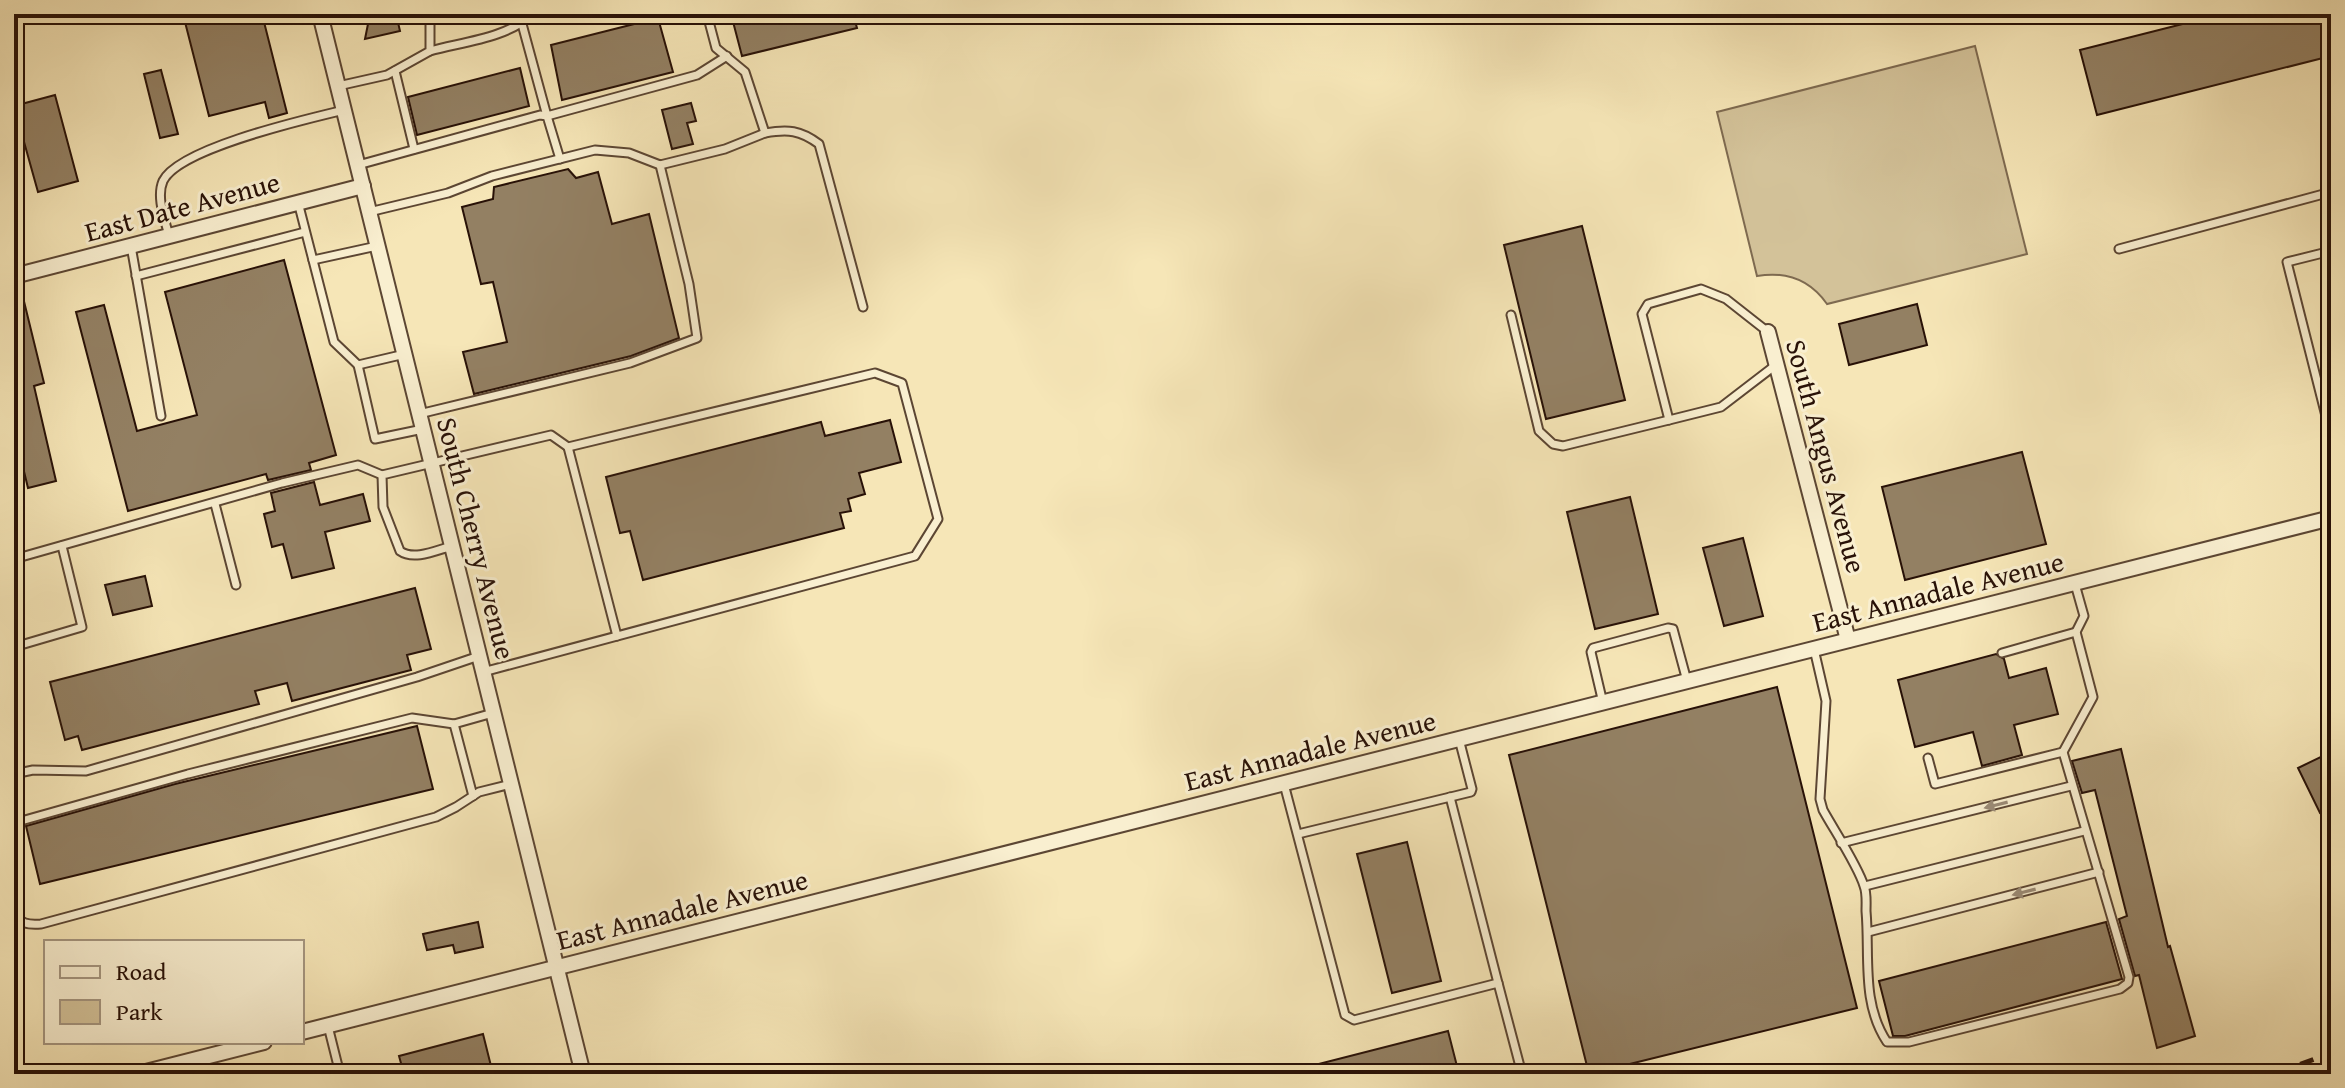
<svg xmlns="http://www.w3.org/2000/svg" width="2345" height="1088" font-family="'Gentium Book Plus',serif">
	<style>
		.green { fill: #d3c299; stroke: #7e6a50; stroke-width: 2 }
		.building { fill: #938063; stroke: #281107; stroke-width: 2 }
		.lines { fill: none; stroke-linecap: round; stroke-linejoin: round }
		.lane-casing { stroke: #5c4633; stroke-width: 11 }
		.street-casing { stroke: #5c4633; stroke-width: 18 }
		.lane { stroke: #f9efd0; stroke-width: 7 }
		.street { stroke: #f9efd0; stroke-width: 14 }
		.rail { stroke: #281107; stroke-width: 5; stroke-dasharray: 14 14; stroke-linecap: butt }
		.oneway { fill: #9b8b76 }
		.labels { text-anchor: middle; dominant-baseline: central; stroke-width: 6; stroke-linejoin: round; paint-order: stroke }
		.street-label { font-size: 28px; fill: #281107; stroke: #f9efd0 }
	</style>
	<rect width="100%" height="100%" fill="#f6e6b7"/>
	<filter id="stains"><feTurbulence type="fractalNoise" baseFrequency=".0025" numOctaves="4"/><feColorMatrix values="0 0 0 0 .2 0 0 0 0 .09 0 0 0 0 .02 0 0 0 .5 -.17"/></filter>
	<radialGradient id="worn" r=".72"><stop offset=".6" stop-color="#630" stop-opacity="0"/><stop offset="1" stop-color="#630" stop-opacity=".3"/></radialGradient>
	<path class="green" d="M 1975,46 L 2027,254 L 1827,304 C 1810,280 1786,271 1757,276 L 1717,112 Z"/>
	<g class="building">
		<path d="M 219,14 L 262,14 L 287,113 L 269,118 L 265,102 L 209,116 L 185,22 Z"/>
		<path d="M 366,14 L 396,14 L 400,31 L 365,39 L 368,24 Z"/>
		<path d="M 731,14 L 853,14 L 857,28 L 742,56 Z"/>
		<path d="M 2222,14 L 2331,14 L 2331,56 L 2097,115 L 2080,50 Z"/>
		<path d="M 658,18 L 673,72 L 562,100 L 551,45 Z"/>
		<path d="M 520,68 L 529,106 L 417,135 L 408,97 Z"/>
		<path d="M 161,70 L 178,134 L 160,138 L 144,74 Z"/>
		<path d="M 55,95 L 78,181 L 38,192 L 14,106 Z"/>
		<path d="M 691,103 L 696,121 L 687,123 L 693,144 L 672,149 L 662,110 Z"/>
		<path d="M 568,169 L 576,178 L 598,172 L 612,224 L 649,214 L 679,338 L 631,356 L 474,394 L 463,352 L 507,342 L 493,282 L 481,284 L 462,207 L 493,199 L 494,187 Z"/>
		<path d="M 1582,226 L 1625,400 L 1546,419 L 1504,245 Z"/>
		<path d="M 284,260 L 336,455 L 309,463 L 311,470 L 268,480 L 266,474 L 128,511 L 76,312 L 104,305 L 137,431 L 197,415 L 165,292 Z"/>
		<path d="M 20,285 L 44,383 L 34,386 L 56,481 L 28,488 L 14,430 L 14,286 Z"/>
		<path d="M 1917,304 L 1927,345 L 1849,365 L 1839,324 Z"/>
		<path d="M 890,420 L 901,462 L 859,473 L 865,494 L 848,499 L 851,511 L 840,513 L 844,528 L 643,580 L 630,531 L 620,533 L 606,477 L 821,422 L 825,436 Z"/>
		<path d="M 2022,452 L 2046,544 L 1905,580 L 1882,487 Z"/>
		<path d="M 314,482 L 320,505 L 363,494 L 370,521 L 325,532 L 334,568 L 292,578 L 283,544 L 272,547 L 264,514 L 275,511 L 271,493 Z"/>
		<path d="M 1630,497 L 1658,614 L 1595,629 L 1567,512 Z"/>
		<path d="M 1743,538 L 1763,616 L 1724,626 L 1703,548 Z"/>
		<path d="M 145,576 L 152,606 L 113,615 L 105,585 Z"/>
		<path d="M 415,588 L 431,649 L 407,655 L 411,670 L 292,701 L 287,683 L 255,691 L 259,704 L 82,750 L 78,736 L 65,740 L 50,682 Z"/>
		<path d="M 1996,654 L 2004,659 L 2009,678 L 2046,668 L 2058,714 L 2014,725 L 2022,755 L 1982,766 L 1973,732 L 1915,747 L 1898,680 Z"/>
		<path d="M 1777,687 L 1857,1008 L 1589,1074 L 1509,755 Z"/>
		<path d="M 417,726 L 433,789 L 40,884 L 26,826 L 175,784 Z"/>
		<path d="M 2121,749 L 2168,947 L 2170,946 L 2195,1036 L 2157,1048 L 2139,975 L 2135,976 L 2119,919 L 2127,916 L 2095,790 L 2082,793 L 2072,761 Z"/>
		<path d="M 2331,752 L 2331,808 L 2320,813 L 2298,768 Z"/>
		<path d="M 1407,842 L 1441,981 L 1392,993 L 1357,854 Z"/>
		<path d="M 478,922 L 483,947 L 455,953 L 453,945 L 427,950 L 423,934 Z"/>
		<path d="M 2106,922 L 2122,979 L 1905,1036 L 1893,1036 L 1879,981 Z"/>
		<path d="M 1448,1031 L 1459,1074 L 1299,1074 L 1299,1069 Z"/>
		<path d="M 483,1034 L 493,1074 L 404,1074 L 399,1056 Z"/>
	</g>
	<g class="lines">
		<defs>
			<g id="lane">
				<path d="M 707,14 L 716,48 L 745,72 L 765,133 C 788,129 800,130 819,144 L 863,307"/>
				<path d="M 522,24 L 547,116 L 697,75 L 727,56"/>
				<path d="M 430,51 C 462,42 508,38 532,14"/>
				<path d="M 395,71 L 414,149"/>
				<path d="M 338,86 L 387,75 L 430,51 L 430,14"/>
				<path d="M 358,165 L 540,115 L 547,116 L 560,159"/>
				<path d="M 298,202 L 334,342 L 358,365 L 405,354"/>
				<path d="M 369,212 L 448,193 L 492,176 L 595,150 L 629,153 L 660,165 L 725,149 L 765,133"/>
				<path d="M 169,236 C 165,220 156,197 163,181 C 179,148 307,119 344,110"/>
				<path d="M 131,246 L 161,416"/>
				<path d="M 2119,249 L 2331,192"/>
				<path d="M 2331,251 L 2287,262 L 2331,436"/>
				<path d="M 313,260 L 377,246"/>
				<path d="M 136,276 L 305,232"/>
				<path d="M 1511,315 L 1539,431 L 1553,444 L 1563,446 L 1669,420"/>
				<path d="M 1768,332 L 1726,299 L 1701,289 L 1648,304 L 1642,314 L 1669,420 L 1721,407 L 1777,364"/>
				<path d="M 358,365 L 375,439 L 423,429"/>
				<path d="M 419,414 L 630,363 L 697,338 L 689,284 L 660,165"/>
				<path d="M 568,447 L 617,636"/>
				<path d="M 215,504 L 236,585"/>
				<path d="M 452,546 C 437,550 414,561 400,551 L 383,507 L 382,475 L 551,435 L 568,447 L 875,373 L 902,383 L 938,519 L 915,556 L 483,672"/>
				<path d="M 14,559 L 282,483 L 358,465 L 382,475"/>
				<path d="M 14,647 L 82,627 L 62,546"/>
				<path d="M 1814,649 L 1826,701 L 1820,799 L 1823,810 C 1834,830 1858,866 1864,886 C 1867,893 1866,903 1866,911 C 1870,956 1861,1003 1887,1042 L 1909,1042 L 2120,989 L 2128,983 L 2129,977 L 2063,752 L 2093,697 L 2076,632 L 2084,616 L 2075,584"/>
				<path d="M 2002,653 L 2076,632"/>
				<path d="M 1603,703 L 1591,652 L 1593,648 L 1668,628 L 1673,629 L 1687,681"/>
				<path d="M 454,724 L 473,796"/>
				<path d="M 1928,758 L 1935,784 L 2063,752"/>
				<path d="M 14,774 L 33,770 L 86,771 L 417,677 L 479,656"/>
				<path d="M 1284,784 L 1345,1015 L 1354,1020 L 1498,983 L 1522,1074"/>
				<path d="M 1450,797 L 1498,983"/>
				<path d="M 14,823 L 188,774 L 412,718 L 454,724 L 493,713"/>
				<path d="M 1298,834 L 1471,792 L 1472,789 L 1459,739"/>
				<path d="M 1841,843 L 2071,786"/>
				<path d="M 1865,886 L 2084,831"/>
				<path d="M 14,912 C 20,924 28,925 41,924 L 436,817 L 456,807 L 479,792 L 511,784"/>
				<path d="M 1868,932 L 2099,872"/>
				<path d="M 328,1026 L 340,1074"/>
				<path d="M 566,1074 L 582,1070"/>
			</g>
			<g id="street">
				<path d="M 320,14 L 583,1074"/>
				<path d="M 14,276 L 363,186"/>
				<path d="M 1768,332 L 1848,640"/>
				<path d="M 302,1032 L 2331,518"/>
				<path d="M 138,1074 L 264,1042"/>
			</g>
		</defs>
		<use href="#lane" class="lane-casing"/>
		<use href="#street" class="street-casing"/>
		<use href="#lane" class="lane"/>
		<use href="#street" class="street"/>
		<path class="rail" d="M 2274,1074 L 2331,1053"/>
	</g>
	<defs><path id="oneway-solid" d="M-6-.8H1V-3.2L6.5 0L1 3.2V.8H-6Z" transform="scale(2)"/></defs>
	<g class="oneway">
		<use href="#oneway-solid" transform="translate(1996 805) rotate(166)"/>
		<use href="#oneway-solid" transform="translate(2024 892) rotate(166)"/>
	</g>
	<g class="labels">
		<g class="street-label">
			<text transform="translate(182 206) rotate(-15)">East Date Avenue</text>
			<text transform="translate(1827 456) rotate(75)">South Angus Avenue</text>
			<text transform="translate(477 538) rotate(76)">South Cherry Avenue</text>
			<text transform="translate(1938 591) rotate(-14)">East Annadale Avenue</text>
			<text transform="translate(1310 750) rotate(-14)">East Annadale Avenue</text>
			<text transform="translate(682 909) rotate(-14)">East Annadale Avenue</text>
		</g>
	</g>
	<rect width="2345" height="1088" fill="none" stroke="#f6e6b7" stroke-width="48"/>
	<rect x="16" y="16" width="2313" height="1056" fill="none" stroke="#281107" stroke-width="4"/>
	<rect x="24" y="24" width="2297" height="1040" fill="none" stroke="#281107" stroke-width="2"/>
	<rect x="44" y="940" width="260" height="104" fill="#f9efd0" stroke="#a59680" stroke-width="2"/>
	<rect x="60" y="966" width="40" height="12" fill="#f9efd0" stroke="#a59680" stroke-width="2"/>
	<text x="116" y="980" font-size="24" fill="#281107">Road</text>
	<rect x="60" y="1000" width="40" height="24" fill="#d3c299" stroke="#a59680" stroke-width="2"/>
	<text x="116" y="1020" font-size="24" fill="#281107">Park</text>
	<rect width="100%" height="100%" filter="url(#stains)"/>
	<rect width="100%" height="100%" fill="url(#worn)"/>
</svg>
